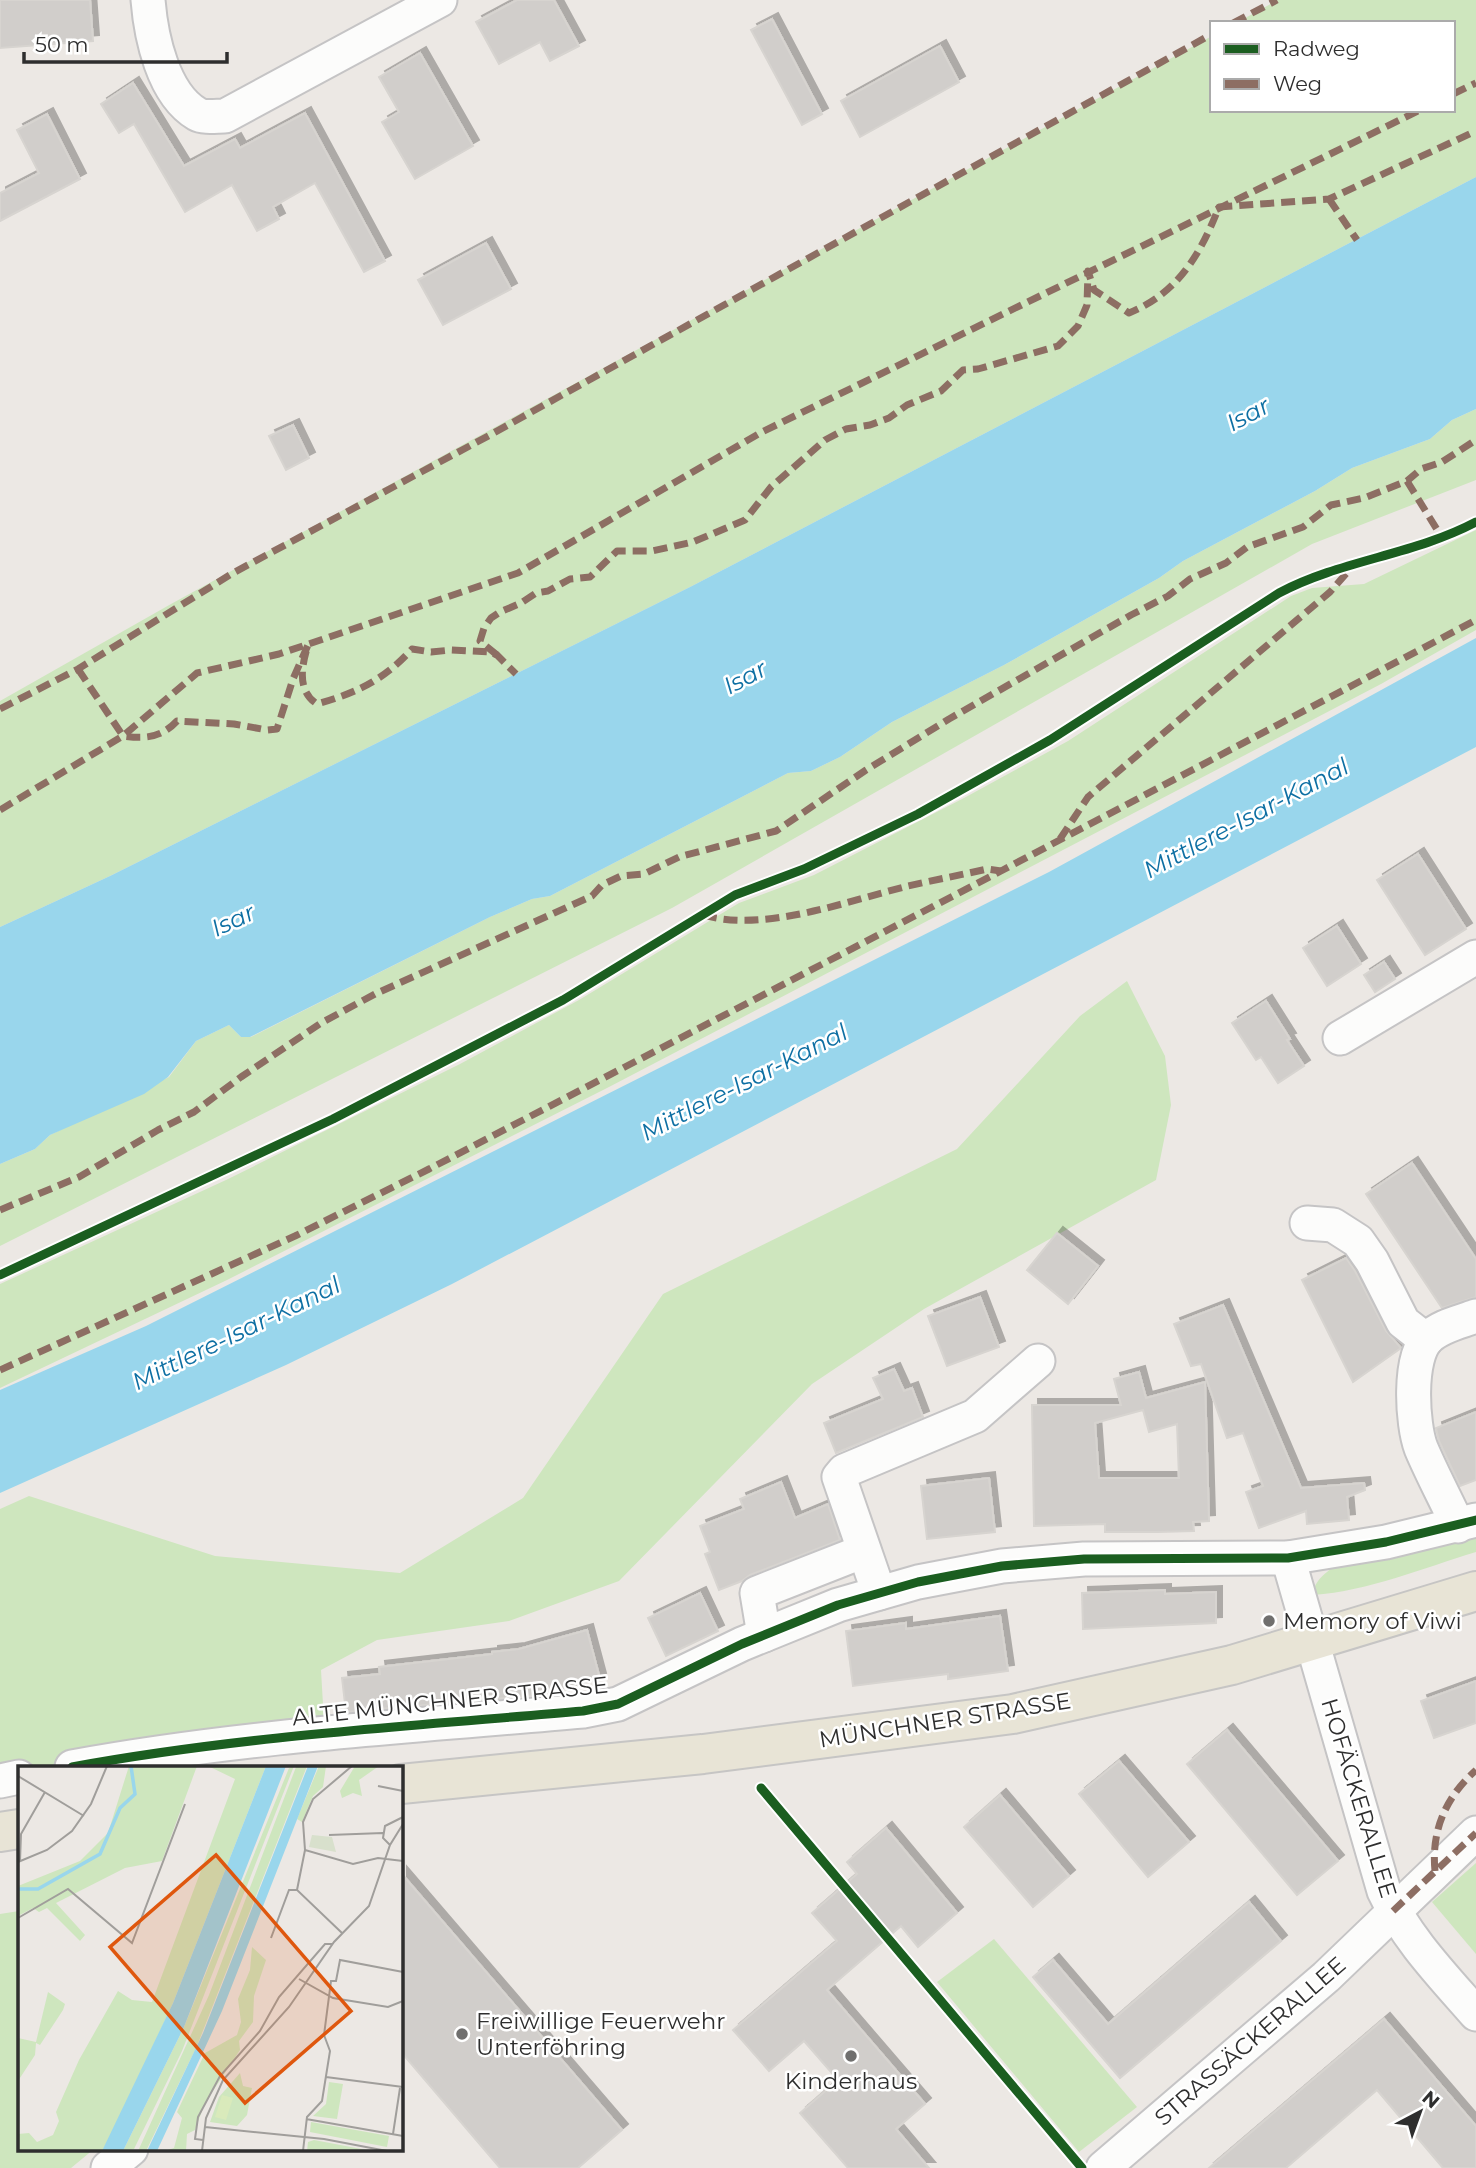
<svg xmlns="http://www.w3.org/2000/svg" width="1476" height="2168" font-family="Montserrat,sans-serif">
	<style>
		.green { fill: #cee6be }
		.water { fill: #99d6ec }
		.building { fill: #d1cecb; stroke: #d7d4d0; stroke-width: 2; fill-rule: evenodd; filter: url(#shadow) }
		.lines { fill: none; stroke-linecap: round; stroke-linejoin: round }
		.minor-casing { stroke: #c5c4c5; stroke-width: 37 }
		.major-casing { stroke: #c6c5c4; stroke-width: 42 }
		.minor { stroke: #fcfcfb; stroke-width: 33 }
		.major { stroke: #e8e4d6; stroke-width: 38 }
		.quiet { stroke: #8d6e63; stroke-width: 7; stroke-dasharray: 14 7; stroke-linecap: butt }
		.cycleway-casing { stroke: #fff; stroke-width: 13 }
		.cycleway { stroke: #1b5e20; stroke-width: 9 }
		.poi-dot { fill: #706f6e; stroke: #fff; stroke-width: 2.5 }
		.labels { text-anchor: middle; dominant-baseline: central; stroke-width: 5; stroke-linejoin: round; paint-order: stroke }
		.poi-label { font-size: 23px; fill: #2e2e2e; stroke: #fff; text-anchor: start }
		.street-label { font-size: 23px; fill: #2e2e2e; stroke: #fff }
		.water-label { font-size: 24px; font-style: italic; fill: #0d6fa3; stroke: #fff }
		.inset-river { fill: none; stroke: #99d6ec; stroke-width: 3.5 }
		.inset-road { fill: none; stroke: #a09e9b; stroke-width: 2 }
		.view { fill: #df570e; fill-opacity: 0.15; stroke: #df570e; stroke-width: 3.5 }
		.inset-edge { fill: none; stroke: #2e2e2e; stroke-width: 3.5 }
	</style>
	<defs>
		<filter id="shadow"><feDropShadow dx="6" dy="-6" stdDeviation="0" flood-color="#0004"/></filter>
	</defs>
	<rect width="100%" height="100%" fill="#ece8e4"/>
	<g class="green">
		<path d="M 1278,0 L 1476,0 L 1476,177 L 692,586 L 110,876 L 0,927 L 0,701 L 171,604 L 1212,36 L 1212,110 L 1453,110 L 1453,23 L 1236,23 Z"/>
		<path d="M 1476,409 L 1476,480 L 1312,544 L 672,908 L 0,1246 L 0,1164 L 35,1149 L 50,1135 L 169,1077 L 196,1041 L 229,1025 L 241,1037 L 251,1037 L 490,917 L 532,899 L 550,896 L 788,773 L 811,771 L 840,757 L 892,722 L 1004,665 L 1159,578 L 1183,561 L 1315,491 L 1352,468 L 1430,439 L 1452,420 Z"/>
		<path d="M 1476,530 L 1476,630 L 1381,684 L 609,1087 L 227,1280 L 0,1388 L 0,1284 L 226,1180 L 460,1064 L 579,1000 L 739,903 L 814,875 L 964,798 L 1068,741 L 1291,596 L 1312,588 L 1364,584 Z"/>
		<path d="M 1127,981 L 1165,1056 L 1171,1105 L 1156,1180 L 924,1309 L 812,1384 L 619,1581 L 509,1621 L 377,1640 L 321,1670 L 324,1722 L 72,1767 L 19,1767 L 0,1781 L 0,1509 L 29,1496 L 215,1556 L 400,1573 L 523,1498 L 663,1294 L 957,1149 L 1080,1016 Z"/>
		<path d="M 1476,1533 L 1476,1552 C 1423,1568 1369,1591 1313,1595 C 1314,1580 1326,1573 1337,1564 Z"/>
		<path d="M 1476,1863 L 1476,1954 L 1432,1902 Z"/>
		<path d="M 19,1911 L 19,2149 L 94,2149 L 71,2168 L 0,2168 L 0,1914 Z"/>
		<path d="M 994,1939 L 1137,2107 L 1079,2152 L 937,1982 Z"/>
	</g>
	<g class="water">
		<path d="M 1476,177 L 1476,409 L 1452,420 L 1430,439 L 1352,468 L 1315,491 L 1183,561 L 1159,578 L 1004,665 L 892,722 L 840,757 L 811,771 L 788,773 L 550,896 L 532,899 L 490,917 L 250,1037 L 241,1037 L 229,1025 L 196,1041 L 168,1077 L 144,1094 L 50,1135 L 35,1149 L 0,1164 L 0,927 L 110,876 L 692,586 Z"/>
		<path d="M 1476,638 L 1476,747 L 452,1284 L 286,1365 L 0,1493 L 0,1390 L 146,1326 L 1049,872 Z"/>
	</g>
	<g class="building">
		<path d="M 0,0 L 90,0 L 93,41 L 0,48 Z"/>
		<path d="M 517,0 L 554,0 L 579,46 L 550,61 L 540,42 L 499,64 L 476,22 Z"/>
		<path d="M 772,19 L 822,114 L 802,125 L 751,30 Z"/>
		<path d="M 940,46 L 959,82 L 860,137 L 841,101 Z"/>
		<path d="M 420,53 L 473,146 L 415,179 L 382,122 L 399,112 L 379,77 Z"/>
		<path d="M 133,83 L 184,166 L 235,139 L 240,148 L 305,113 L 385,261 L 364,272 L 315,183 L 273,207 L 279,219 L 257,231 L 232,185 L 185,212 L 134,124 L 119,133 L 101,104 Z"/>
		<path d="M 47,114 L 80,179 L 0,221 L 0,193 L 39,173 L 17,130 Z"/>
		<path d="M 486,243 L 511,289 L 443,325 L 418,280 Z"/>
		<path d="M 293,425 L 309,458 L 286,470 L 269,436 Z"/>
		<path d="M 1418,854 L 1466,929 L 1425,955 L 1377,880 Z"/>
		<path d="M 1337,926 L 1361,964 L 1327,986 L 1303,948 Z"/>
		<path d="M 1384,962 L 1395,979 L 1375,992 L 1364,975 Z"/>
		<path d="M 1266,1001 L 1290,1039 L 1287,1040 L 1304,1066 L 1278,1083 L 1261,1057 L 1256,1060 L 1232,1023 Z"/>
		<path d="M 1412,1163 L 1476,1259 L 1476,1297 L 1442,1308 L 1366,1194 Z"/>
		<path d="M 1057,1233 L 1098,1266 L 1068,1304 L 1027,1270 Z"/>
		<path d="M 1346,1258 L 1355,1271 L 1386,1331 L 1401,1348 L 1353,1382 L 1302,1280 Z"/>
		<path d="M 980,1297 L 999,1347 L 947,1366 L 928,1316 Z"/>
		<path d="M 1223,1305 L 1301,1488 L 1364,1483 L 1365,1490 L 1347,1497 L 1349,1520 L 1307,1524 L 1306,1511 L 1259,1528 L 1246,1492 L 1263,1486 L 1243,1433 L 1227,1438 L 1201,1364 L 1191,1366 L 1174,1324 Z"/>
		<path d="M 894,1369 L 904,1391 L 912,1388 L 923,1417 L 836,1453 L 824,1423 L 883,1399 L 873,1378 Z"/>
		<path d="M 1139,1372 L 1146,1398 L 1205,1382 L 1209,1521 L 1193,1522 L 1194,1531 L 1157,1532 L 1105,1532 L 1105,1524 L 1034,1526 L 1032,1405 L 1121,1405 L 1114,1379 ZM 1143,1410 L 1149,1432 L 1177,1424 L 1179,1478 L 1099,1478 L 1095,1423 Z"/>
		<path d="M 1476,1412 L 1476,1480 L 1460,1486 L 1439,1441 L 1436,1428 Z"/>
		<path d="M 989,1478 L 995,1532 L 927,1539 L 921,1486 Z"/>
		<path d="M 781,1482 L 795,1518 L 828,1504 L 840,1540 L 750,1575 L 742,1581 L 719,1590 L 705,1554 L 710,1552 L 700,1526 L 744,1509 L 740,1499 Z"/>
		<path d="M 1165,1590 L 1165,1594 L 1216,1592 L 1216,1623 L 1083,1629 L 1082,1593 Z"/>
		<path d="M 700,1593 L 718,1631 L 666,1656 L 648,1618 Z"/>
		<path d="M 1000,1616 L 1008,1671 L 948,1679 L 948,1674 L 853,1686 L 846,1631 L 906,1623 L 906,1629 Z"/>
		<path d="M 587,1630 L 600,1679 L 537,1695 L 346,1712 L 342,1678 L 380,1674 L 379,1667 L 492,1654 L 492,1652 L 519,1649 Z"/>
		<path d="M 1476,1681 L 1476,1723 L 1434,1738 L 1421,1701 Z"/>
		<path d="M 1227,1730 L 1338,1861 L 1297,1895 L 1187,1764 Z"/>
		<path d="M 1119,1761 L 1189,1842 L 1148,1877 L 1079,1794 Z"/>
		<path d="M 1000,1795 L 1069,1876 L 1033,1907 L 964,1827 Z"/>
		<path d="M 886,1828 L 957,1913 L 918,1947 L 901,1926 L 827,1990 L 925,2104 L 896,2129 L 929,2168 L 848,2168 L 800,2113 L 838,2080 L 804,2041 L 769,2071 L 733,2030 L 837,1941 L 812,1913 L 857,1874 L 847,1862 Z"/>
		<path d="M 401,1873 L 622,2130 L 578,2168 L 500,2168 L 401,2052 Z"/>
		<path d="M 1249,1902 L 1281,1941 L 1120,2078 L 1033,1977 L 1053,1960 L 1108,2024 Z"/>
		<path d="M 1384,2019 L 1476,2126 L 1476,2168 L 1443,2168 L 1377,2090 L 1286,2168 L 1209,2168 Z"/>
	</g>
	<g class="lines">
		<defs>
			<g id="minor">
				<path d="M 148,0 C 151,37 163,94 197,114 C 204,118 216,116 225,116 L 440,0"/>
				<path d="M 1340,1038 L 1476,957"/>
				<path d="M 1307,1223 L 1333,1225 L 1358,1241 L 1372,1261 L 1403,1322 L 1426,1340"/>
				<path d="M 1458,1526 C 1446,1500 1432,1474 1421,1448 C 1412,1424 1408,1357 1428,1338 C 1440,1326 1460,1322 1476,1316"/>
				<path d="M 1288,1558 L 1384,1891 C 1406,1938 1442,1975 1476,2014"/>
				<path d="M 879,1593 L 839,1477 L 844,1471 L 975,1416 L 1038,1361"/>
				<path d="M 764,1635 L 757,1593 L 864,1551"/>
				<path d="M 72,1767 C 241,1736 412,1726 583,1711 L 618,1704 L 742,1644 L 838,1605 L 918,1582 L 1002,1566 L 1084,1559 L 1288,1558 L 1386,1542 L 1476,1520"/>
				<path d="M 0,1781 L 19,1777"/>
				<path d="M 108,2168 L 131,2149"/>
				<path d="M 1103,2168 L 1326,1977 L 1476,1833"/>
			</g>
			<g id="major">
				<path d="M 401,1784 L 703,1754 L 1013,1714 L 1232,1665 L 1476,1591"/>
				<path d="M 0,1832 L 19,1829"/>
			</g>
		</defs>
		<use href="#minor" class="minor-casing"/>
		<use href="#major" class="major-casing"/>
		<use href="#minor" class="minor"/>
		<use href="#major" class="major"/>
		<g class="quiet">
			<path d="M 1233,23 L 1277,0"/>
			<path d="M 1453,94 L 1476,83"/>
			<path d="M 1329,199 L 1357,240"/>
			<path d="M 1407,481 L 1441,536"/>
			<path d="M 497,655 L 480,641 L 484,628 L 491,618 L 500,612 L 521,603 L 536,593 L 548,591 L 570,579 L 590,577 L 617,551 L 652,551 L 693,542 L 745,520 L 771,487 L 825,440 L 846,429 L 870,425 L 889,418 L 907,405 L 941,391 L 963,370 L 978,369 L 1058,346 L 1078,326 L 1087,305 L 1088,271 L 1094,290 L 1129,313 C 1178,293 1200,255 1219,207 L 1329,199 L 1476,131"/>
			<path d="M 78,669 L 123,736 C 145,739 161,738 177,721 L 234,724 L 267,730 L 277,729 L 293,679 L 308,645 C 302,665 296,690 317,704 C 356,693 384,680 412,649 L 431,652 L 451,650 L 490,652 L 497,655 L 516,674"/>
			<path d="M 0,709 L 78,669 L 233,573 L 490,435 L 1212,34"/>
			<path d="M 0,810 L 123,736 L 197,673 L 279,654 L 518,573 L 762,432 L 1420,110"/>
			<path d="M 1060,839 L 1088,797 L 1330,592 L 1351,568"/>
			<path d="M 703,915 C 764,933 847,901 908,886 C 934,880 961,875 987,869 L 1001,871"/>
			<path d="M 0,1210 L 79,1177 L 158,1130 L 194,1112 L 241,1077 L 321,1023 L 375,994 L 592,896 L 602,885 L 621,876 L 644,874 L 679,857 L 776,831 L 866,770 L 949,719 L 1131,615 L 1168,596 L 1190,579 L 1226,563 L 1247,547 L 1303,527 L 1331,505 L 1364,498 L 1407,481 L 1421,469 L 1442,462 L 1476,440"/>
			<path d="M 0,1370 L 295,1236 L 429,1169 L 1001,871 L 1476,620"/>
			<path d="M 1435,1871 C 1431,1830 1446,1797 1476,1770"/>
			<path d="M 1393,1911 L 1476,1833"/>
		</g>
		<defs>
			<g id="cycleway">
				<path d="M 0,1275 L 333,1119 L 563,1000 L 735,895 L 804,869 L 918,814 L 1050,740 L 1279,593 C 1341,560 1414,555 1476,522"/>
				<path d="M 72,1767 C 241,1736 412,1726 583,1711 L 618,1704 L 742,1644 L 838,1605 L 918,1582 L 1002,1566 L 1084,1559 L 1288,1558 L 1386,1542 L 1476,1520"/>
				<path d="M 761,1788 L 1082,2168"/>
			</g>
		</defs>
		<use href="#cycleway" class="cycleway-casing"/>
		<use href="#cycleway" class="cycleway"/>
	</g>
	<g class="poi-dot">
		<circle cx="1269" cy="1621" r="7"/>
		<circle cx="462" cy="2034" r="7"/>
		<circle cx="851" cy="2056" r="7"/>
	</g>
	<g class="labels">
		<g class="poi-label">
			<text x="1283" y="1621">Memory of Viwi</text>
			<text x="476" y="2021">Freiwillige Feuerwehr<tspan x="476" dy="26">Unterföhring</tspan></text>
			<text x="851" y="2081" text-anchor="middle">Kinderhaus</text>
		</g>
		<g class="street-label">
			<text transform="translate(450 1701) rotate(-6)">ALTE MÜNCHNER STRASSE</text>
			<text transform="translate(945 1720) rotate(-9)">MÜNCHNER STRASSE</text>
			<text transform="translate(1359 1798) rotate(73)">HOFÄCKERALLEE</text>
			<text transform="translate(1250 2041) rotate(-41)">STRASSÄCKERALLEE</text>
		</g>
		<g class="water-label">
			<text transform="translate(1248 414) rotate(-28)">Isar</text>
			<text transform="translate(745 677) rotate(-28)">Isar</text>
			<text transform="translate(1246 818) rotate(-28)">Mittlere-Isar-Kanal</text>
			<text transform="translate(233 920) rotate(-25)">Isar</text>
			<text transform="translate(744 1082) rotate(-27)">Mittlere-Isar-Kanal</text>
			<text transform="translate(236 1333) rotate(-26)">Mittlere-Isar-Kanal</text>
		</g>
	</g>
	<g transform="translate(18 1766)">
		<rect width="385" height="385" fill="#ece8e4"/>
		<path d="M 111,0 L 179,0 L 144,95 L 107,102 L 38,137 L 67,169 L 62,175 L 29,142 L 21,146 L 15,142 L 0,150 L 0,120 L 62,95 L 90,67 ZM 190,0 L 248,0 L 155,237 L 97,362 L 84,385 L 0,385 L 0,368 L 11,367 L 19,376 L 35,369 L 41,355 L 38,346 L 61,294 L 100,225 L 114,234 L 134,236 L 217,13 ZM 276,0 L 164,285 L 116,383 L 105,385 L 166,261 L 271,2 ZM 289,0 L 179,280 L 128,385 L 120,385 L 191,229 L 278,1 ZM 301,0 L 308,0 L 305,21 L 295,30 L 284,56 L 279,53 ZM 337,0 L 361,0 L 341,14 L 344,30 L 335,27 L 324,32 L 322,25 ZM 234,181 L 248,194 L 236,230 L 235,256 L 221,275 L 222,284 L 187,337 L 177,364 L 169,368 L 168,385 L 146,385 L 156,382 L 164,352 L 159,346 L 187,287 L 219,269 L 223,256 L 220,233 L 232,204 ZM 30,226 L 47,238 L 45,244 L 22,279 L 18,277 L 17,289 L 0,315 L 0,272 L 18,276 ZM 222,307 L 225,320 L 234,322 L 229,349 L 219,360 L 192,356 L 201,331 ZM 311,316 L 325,318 L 319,353 L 295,350 L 308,338 ZM 293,356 L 371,370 L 369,381 L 292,366 ZM 296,374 L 354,385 L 289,385 L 290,376 Z" fill="#cee6be"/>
		<path d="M 294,69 L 314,71 L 318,86 L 291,81 Z" fill="#d8e0cc"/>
		<path d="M 204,329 L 215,332 L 208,354 L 197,351 Z" fill="#d9eabb"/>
		<path d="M 248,0 L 268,0 L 166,261 L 105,385 L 84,385 L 155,237 ZM 290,0 L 300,0 L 204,245 L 139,385 L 129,385 L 185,267 Z" fill="#99d6ec"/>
		<path class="inset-river" d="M 0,123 L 20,123 L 82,88 L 102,42 L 117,28 L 113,0"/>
		<path class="inset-road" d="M 334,0 L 295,33 L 285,56 L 287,84 L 335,98 L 360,92 L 385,95M 0,10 L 66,50M 360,20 L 385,25M 311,69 L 365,67M 372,79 L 365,72 L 367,60 L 385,51M 287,84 L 279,124 L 324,167M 2,95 L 3,68 L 27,26M 0,96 L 29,84 L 54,65 L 73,38 L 89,0M 0,152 L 50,123 L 114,177 L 167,38M 253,172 L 271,124 L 279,124M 281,213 L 315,232 L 370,241 L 385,235M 308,311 L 385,321M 288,353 L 385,370M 187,361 L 306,373 L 369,385M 375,368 L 382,322M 185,374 L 177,373 L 180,351 L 202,310 L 242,265 L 261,231 L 307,178 L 314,178M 184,385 L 188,352 L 205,314 L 271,241 L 316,176 L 351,140 L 372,79 L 385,58M 285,385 L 289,351 L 304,335 L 312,285 L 306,269 L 313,215 L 318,215 L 322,194 L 385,206"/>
		<path class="view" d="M 198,89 L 333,245 L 227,337 L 92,181 Z"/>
		<rect width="385" height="385" class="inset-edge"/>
	</g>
	<rect x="1210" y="21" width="245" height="91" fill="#ffffff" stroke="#ababab" stroke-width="2"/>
	<rect x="1224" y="44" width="35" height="10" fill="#1b5e20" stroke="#ababab" stroke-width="2"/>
	<text x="1273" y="56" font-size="21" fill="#2e2e2e">Radweg</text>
	<rect x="1224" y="79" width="35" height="10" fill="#8d6e63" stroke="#ababab" stroke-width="2"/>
	<text x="1273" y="91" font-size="21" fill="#2e2e2e">Weg</text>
	<g transform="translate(1420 2112) rotate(41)" stroke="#ffffff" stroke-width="5" paint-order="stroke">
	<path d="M0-5L12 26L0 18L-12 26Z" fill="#2e2e2e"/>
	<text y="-10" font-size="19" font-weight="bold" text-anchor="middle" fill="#2e2e2e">N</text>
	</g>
	<path d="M24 52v10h203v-10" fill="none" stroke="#2e2e2e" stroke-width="3.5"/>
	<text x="35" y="52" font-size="21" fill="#2e2e2e" stroke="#ffffff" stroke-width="5" paint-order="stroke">50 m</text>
</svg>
